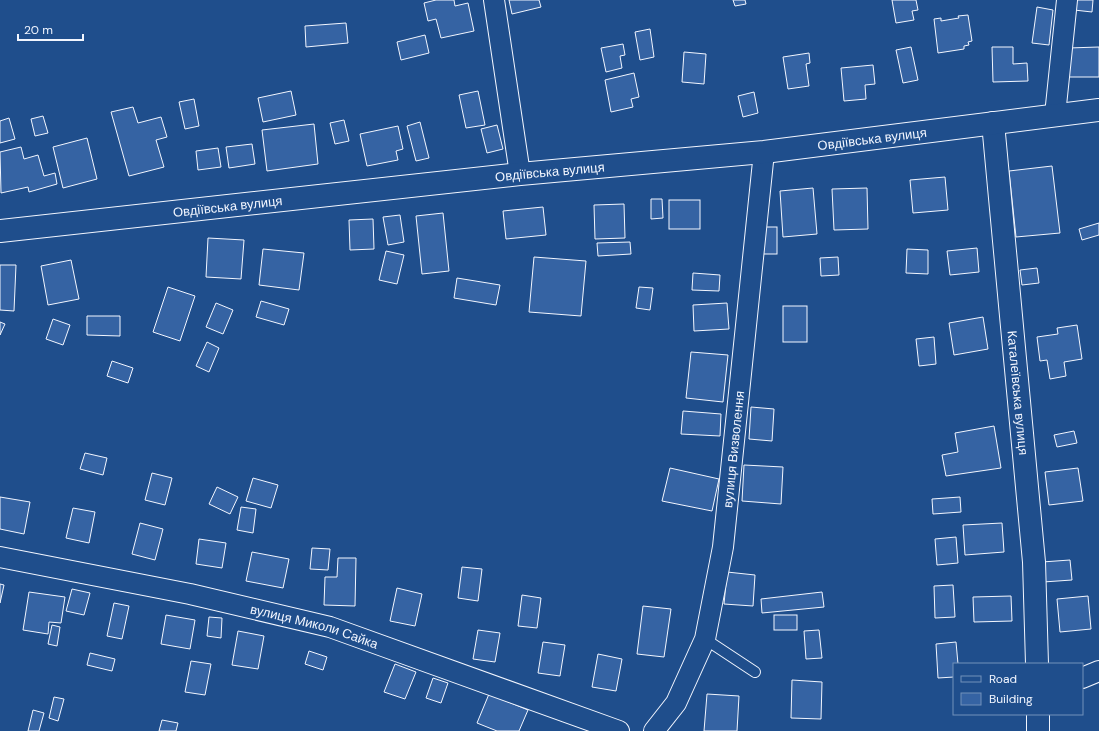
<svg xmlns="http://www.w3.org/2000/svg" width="1099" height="731" font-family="'DM Sans',sans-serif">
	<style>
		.building { fill: #3563a3; stroke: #f2f6ff }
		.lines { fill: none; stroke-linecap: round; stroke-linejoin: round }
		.service-casing { stroke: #f2f6ff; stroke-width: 12 }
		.minor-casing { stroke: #f2f6ff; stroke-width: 22 }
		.tertiary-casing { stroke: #f2f6ff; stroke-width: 24 }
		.secondary-casing { stroke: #f2f6ff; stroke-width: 24 }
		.service { stroke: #1f4e8c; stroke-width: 10 }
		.minor { stroke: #1f4e8c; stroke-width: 20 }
		.tertiary { stroke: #1f4e8c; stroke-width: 22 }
		.secondary { stroke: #1f4e8c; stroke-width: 22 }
		.labels { text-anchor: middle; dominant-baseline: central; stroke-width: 3; stroke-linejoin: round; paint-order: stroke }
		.street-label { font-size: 13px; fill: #f2f6ff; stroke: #1f4e8c }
	</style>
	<rect width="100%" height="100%" fill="#1f4e8c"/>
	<g class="building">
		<path d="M 436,0 L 454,0 L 455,6 L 468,3 L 474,31 L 441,38 L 436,19 L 428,21 L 424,3 Z"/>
		<path d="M 509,0 L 539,0 L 541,7 L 512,14 Z"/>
		<path d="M 733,0 L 745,0 L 746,4 L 735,6 Z"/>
		<path d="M 892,0 L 916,0 L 918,10 L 912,11 L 914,20 L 896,23 Z"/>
		<path d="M 1075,0 L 1093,0 L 1092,12 L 1074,10 Z"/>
		<path d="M 1037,7 L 1053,10 L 1049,45 L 1032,43 Z"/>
		<path d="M 968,15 L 972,41 L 968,42 L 969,45 L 964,46 L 964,49 L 938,53 L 934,19 L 941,18 L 941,21 L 959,18 L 958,16 Z"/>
		<path d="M 346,23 L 348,43 L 306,47 L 305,26 Z"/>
		<path d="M 650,29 L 654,57 L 640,60 L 635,32 Z"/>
		<path d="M 425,35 L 429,53 L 401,60 L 397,42 Z"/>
		<path d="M 623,44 L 625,55 L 620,56 L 622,68 L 606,72 L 601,48 Z"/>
		<path d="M 911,47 L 918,80 L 903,83 L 896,50 Z"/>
		<path d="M 992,47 L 1013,47 L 1013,64 L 1027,63 L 1028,81 L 993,82 Z"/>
		<path d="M 1099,47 L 1099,77 L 1069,77 L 1068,48 Z"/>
		<path d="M 684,52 L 706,54 L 704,84 L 682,82 Z"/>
		<path d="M 809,53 L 810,63 L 806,64 L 809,86 L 788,89 L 783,57 Z"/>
		<path d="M 873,65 L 875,84 L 865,85 L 866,99 L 844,101 L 841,68 Z"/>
		<path d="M 634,73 L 639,97 L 631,99 L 633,107 L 611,112 L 605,80 Z"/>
		<path d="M 291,91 L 296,115 L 263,122 L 258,98 Z"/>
		<path d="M 478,91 L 485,125 L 466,128 L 459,95 Z"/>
		<path d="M 754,92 L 758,113 L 743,117 L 738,96 Z"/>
		<path d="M 194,99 L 199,126 L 185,129 L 179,102 Z"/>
		<path d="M 133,107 L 138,123 L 161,117 L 167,137 L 156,140 L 164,167 L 129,176 L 111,112 Z"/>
		<path d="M 43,116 L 48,133 L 35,136 L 31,119 Z"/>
		<path d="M 9,118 L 15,139 L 0,143 L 0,121 Z"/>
		<path d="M 344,120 L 349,141 L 335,144 L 330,123 Z"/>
		<path d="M 420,122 L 429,158 L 416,161 L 407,126 Z"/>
		<path d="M 314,124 L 318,164 L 267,171 L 262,130 Z"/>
		<path d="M 497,125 L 503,149 L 487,153 L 481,129 Z"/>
		<path d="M 398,126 L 403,149 L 396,151 L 398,160 L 367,166 L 360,134 Z"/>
		<path d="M 87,138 L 97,179 L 63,188 L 53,147 Z"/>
		<path d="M 252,144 L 255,164 L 229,168 L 226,147 Z"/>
		<path d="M 21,147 L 24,159 L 38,155 L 44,176 L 55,173 L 57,184 L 29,192 L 28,187 L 1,193 L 0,152 Z"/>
		<path d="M 218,148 L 221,167 L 198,170 L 196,151 Z"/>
		<path d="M 1052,166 L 1060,233 L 1016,237 L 1009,171 Z"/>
		<path d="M 945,177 L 948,210 L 913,213 L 910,180 Z"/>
		<path d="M 813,188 L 817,234 L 783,237 L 780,191 Z"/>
		<path d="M 867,188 L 868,229 L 834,230 L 832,189 Z"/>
		<path d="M 651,199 L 662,199 L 663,218 L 651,219 Z"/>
		<rect x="669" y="200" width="31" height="29"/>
		<path d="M 624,204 L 625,238 L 595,239 L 594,205 Z"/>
		<path d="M 543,207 L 546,235 L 506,239 L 503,211 Z"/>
		<path d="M 443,213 L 449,271 L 422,274 L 416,216 Z"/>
		<path d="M 400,215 L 404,242 L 388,245 L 383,217 Z"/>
		<path d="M 373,219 L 374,249 L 350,250 L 349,220 Z"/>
		<path d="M 1099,223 L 1099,235 L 1082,240 L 1079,229 Z"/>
		<rect x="763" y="227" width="14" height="27"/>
		<path d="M 208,238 L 244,240 L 241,279 L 206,277 Z"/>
		<path d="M 630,242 L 631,254 L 598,256 L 597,243 Z"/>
		<path d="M 977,248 L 979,272 L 950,275 L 947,251 Z"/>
		<path d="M 263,249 L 304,253 L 299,290 L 259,285 Z"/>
		<path d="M 907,249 L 928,250 L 928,274 L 906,273 Z"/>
		<path d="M 386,251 L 404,255 L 397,284 L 379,280 Z"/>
		<path d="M 534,257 L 586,261 L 581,316 L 529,312 Z"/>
		<path d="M 838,257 L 839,275 L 821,276 L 820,258 Z"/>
		<path d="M 71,260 L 79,299 L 48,305 L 41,266 Z"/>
		<path d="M 0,265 L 16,265 L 14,311 L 0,310 Z"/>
		<path d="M 1037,268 L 1039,283 L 1022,285 L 1020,270 Z"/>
		<path d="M 693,273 L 720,275 L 719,291 L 692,290 Z"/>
		<path d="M 457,278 L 500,285 L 496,305 L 454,298 Z"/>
		<path d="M 168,287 L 195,296 L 180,341 L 153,332 Z"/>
		<path d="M 639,287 L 653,288 L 650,310 L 636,308 Z"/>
		<path d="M 261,301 L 289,309 L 284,325 L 256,317 Z"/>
		<path d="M 216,303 L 233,310 L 223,334 L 206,327 Z"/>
		<path d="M 727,303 L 729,329 L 694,331 L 693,305 Z"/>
		<rect x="783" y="306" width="24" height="36"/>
		<path d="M 87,316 L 120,316 L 120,336 L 87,335 Z"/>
		<path d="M 983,317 L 988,349 L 954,355 L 949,323 Z"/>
		<path d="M 53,319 L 70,325 L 63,345 L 46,339 Z"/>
		<path d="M 0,322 L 5,324 L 0,335 Z"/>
		<path d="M 1077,325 L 1082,359 L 1064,362 L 1066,376 L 1050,379 L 1047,360 L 1040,361 L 1037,337 L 1058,334 L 1057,328 Z"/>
		<path d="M 934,337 L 936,364 L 919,366 L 916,339 Z"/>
		<path d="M 207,342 L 219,348 L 209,372 L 196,366 Z"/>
		<path d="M 691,352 L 728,355 L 723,402 L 686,398 Z"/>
		<path d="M 112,361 L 133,368 L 128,383 L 107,376 Z"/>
		<path d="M 751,407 L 774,409 L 772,441 L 749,439 Z"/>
		<path d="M 683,411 L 721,414 L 720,436 L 681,434 Z"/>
		<path d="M 994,426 L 1001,468 L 946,476 L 942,455 L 958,452 L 955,433 Z"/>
		<path d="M 1074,431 L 1077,443 L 1057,447 L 1054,435 Z"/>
		<path d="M 85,453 L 107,458 L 103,475 L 80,469 Z"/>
		<path d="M 744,465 L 783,467 L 781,504 L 742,501 Z"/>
		<path d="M 670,468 L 719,479 L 712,511 L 662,501 Z"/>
		<path d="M 1078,468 L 1083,501 L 1049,505 L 1045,472 Z"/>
		<path d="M 152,473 L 172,478 L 165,505 L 145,500 Z"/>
		<path d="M 253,478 L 278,485 L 271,508 L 246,501 Z"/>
		<path d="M 217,487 L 238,497 L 230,514 L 209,504 Z"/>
		<path d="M 0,497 L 30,502 L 24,534 L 0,529 Z"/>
		<path d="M 960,497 L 961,512 L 933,514 L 932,499 Z"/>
		<path d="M 241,507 L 256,509 L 253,533 L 237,530 Z"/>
		<path d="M 73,508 L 95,512 L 89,543 L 66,538 Z"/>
		<path d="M 140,523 L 163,529 L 155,560 L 132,554 Z"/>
		<path d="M 1002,523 L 1004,552 L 965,555 L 963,525 Z"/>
		<path d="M 956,537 L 958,563 L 937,565 L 935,539 Z"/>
		<path d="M 199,539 L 226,543 L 222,568 L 196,564 Z"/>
		<path d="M 312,548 L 330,549 L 328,570 L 310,569 Z"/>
		<path d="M 252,552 L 289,559 L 283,588 L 246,581 Z"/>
		<path d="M 338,558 L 356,558 L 355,606 L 324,605 L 325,577 L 337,577 Z"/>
		<path d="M 1070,560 L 1072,580 L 1043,582 L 1042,562 Z"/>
		<path d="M 462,567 L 482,569 L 478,601 L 458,598 Z"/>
		<path d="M 727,572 L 755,575 L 753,606 L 724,604 Z"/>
		<path d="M 0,584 L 4,585 L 0,603 Z"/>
		<path d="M 953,585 L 955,617 L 935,618 L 934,586 Z"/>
		<path d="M 397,588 L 422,594 L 415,626 L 390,621 Z"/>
		<path d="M 72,589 L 90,593 L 84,615 L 66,611 Z"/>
		<path d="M 29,592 L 65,597 L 61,623 L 49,622 L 48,634 L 23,630 Z"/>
		<path d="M 822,592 L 824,607 L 762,613 L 761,599 Z"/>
		<path d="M 522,595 L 541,598 L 537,628 L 518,626 Z"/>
		<path d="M 1011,596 L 1012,621 L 974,622 L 973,597 Z"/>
		<path d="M 1088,596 L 1091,629 L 1060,632 L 1057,599 Z"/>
		<path d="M 114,603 L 129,606 L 122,639 L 107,636 Z"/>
		<path d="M 643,606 L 671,609 L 664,657 L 637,654 Z"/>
		<path d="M 166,615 L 195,620 L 190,649 L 161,644 Z"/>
		<rect x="774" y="615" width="23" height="15"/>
		<path d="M 209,617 L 222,618 L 221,638 L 207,636 Z"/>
		<path d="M 52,625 L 60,627 L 57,646 L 48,644 Z"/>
		<path d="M 478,630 L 500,633 L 495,662 L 473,659 Z"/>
		<path d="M 819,630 L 822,658 L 806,659 L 804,631 Z"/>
		<path d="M 238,631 L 264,636 L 258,669 L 232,665 Z"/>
		<path d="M 543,642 L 565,645 L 560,676 L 538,673 Z"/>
		<path d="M 956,642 L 958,664 L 954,664 L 954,677 L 938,678 L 936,644 Z"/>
		<path d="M 309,651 L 327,657 L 323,670 L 305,664 Z"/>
		<path d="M 90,653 L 115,659 L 112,671 L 87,665 Z"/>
		<path d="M 598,654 L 622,659 L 616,691 L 592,687 Z"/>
		<path d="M 191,661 L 211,664 L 205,695 L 185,692 Z"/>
		<path d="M 395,664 L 416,672 L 405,699 L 384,692 Z"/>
		<path d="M 433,678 L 448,683 L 441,703 L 426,698 Z"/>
		<path d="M 792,680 L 822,682 L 821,719 L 791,718 Z"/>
		<path d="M 489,694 L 528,710 L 519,731 L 497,731 L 477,723 Z"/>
		<path d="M 707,694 L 739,696 L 737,731 L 704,731 Z"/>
		<path d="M 54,697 L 64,699 L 58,721 L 49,718 Z"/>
		<path d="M 33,710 L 44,713 L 39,731 L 28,731 Z"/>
		<path d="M 162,720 L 178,723 L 176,731 L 159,731 Z"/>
	</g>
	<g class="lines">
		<defs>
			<path id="service" d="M 705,639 L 755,672"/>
			<g id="minor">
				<path d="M 494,0 L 520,174"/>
				<path d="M 1055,115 L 1067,0"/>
				<path id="s1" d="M 0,557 L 190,594 L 330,627 L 619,731"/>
				<path d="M 1082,678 L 1099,671"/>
				<path id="s2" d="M 654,731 L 676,703 L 705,639 L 723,547 L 764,152"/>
			</g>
			<g id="tertiary">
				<path id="s3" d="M 993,123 L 1034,562 L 1037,664"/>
				<path d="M 1038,731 L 1038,714"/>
			</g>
			<g id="secondary">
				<path id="s4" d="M 0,231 L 520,174 L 764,152 L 1099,110"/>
			</g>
		</defs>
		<use href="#service" class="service-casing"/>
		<use href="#minor" class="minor-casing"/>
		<use href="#tertiary" class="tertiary-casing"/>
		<use href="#secondary" class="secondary-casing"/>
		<use href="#service" class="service"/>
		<use href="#minor" class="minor"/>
		<use href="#tertiary" class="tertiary"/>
		<use href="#secondary" class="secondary"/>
	</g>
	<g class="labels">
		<g class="street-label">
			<text stroke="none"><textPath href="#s4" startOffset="877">Овдіївська вулиця</textPath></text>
			<text stroke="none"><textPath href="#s4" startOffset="553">Овдіївська вулиця</textPath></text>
			<text stroke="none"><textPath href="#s4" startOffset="229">Овдіївська вулиця</textPath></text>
			<text stroke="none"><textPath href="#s3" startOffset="271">Каталеївська вулиця</textPath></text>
			<text stroke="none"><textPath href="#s2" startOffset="298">вулиця Визволення</textPath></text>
			<text stroke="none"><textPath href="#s1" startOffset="322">вулиця Миколи Сайка</textPath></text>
		</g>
	</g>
	<rect x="953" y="663" width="130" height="52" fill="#1f4e8c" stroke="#7391ba"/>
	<rect x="961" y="676" width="20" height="6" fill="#1f4e8c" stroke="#7391ba"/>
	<text x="989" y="683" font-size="12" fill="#f2f6ff">Road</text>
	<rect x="961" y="693" width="20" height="12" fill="#3563a3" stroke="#7391ba"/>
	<text x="989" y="703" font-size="12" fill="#f2f6ff">Building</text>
	<path d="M18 34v6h65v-6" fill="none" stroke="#f2f6ff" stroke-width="2"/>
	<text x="24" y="34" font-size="12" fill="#f2f6ff" stroke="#1f4e8c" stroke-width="3" paint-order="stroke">20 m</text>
</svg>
